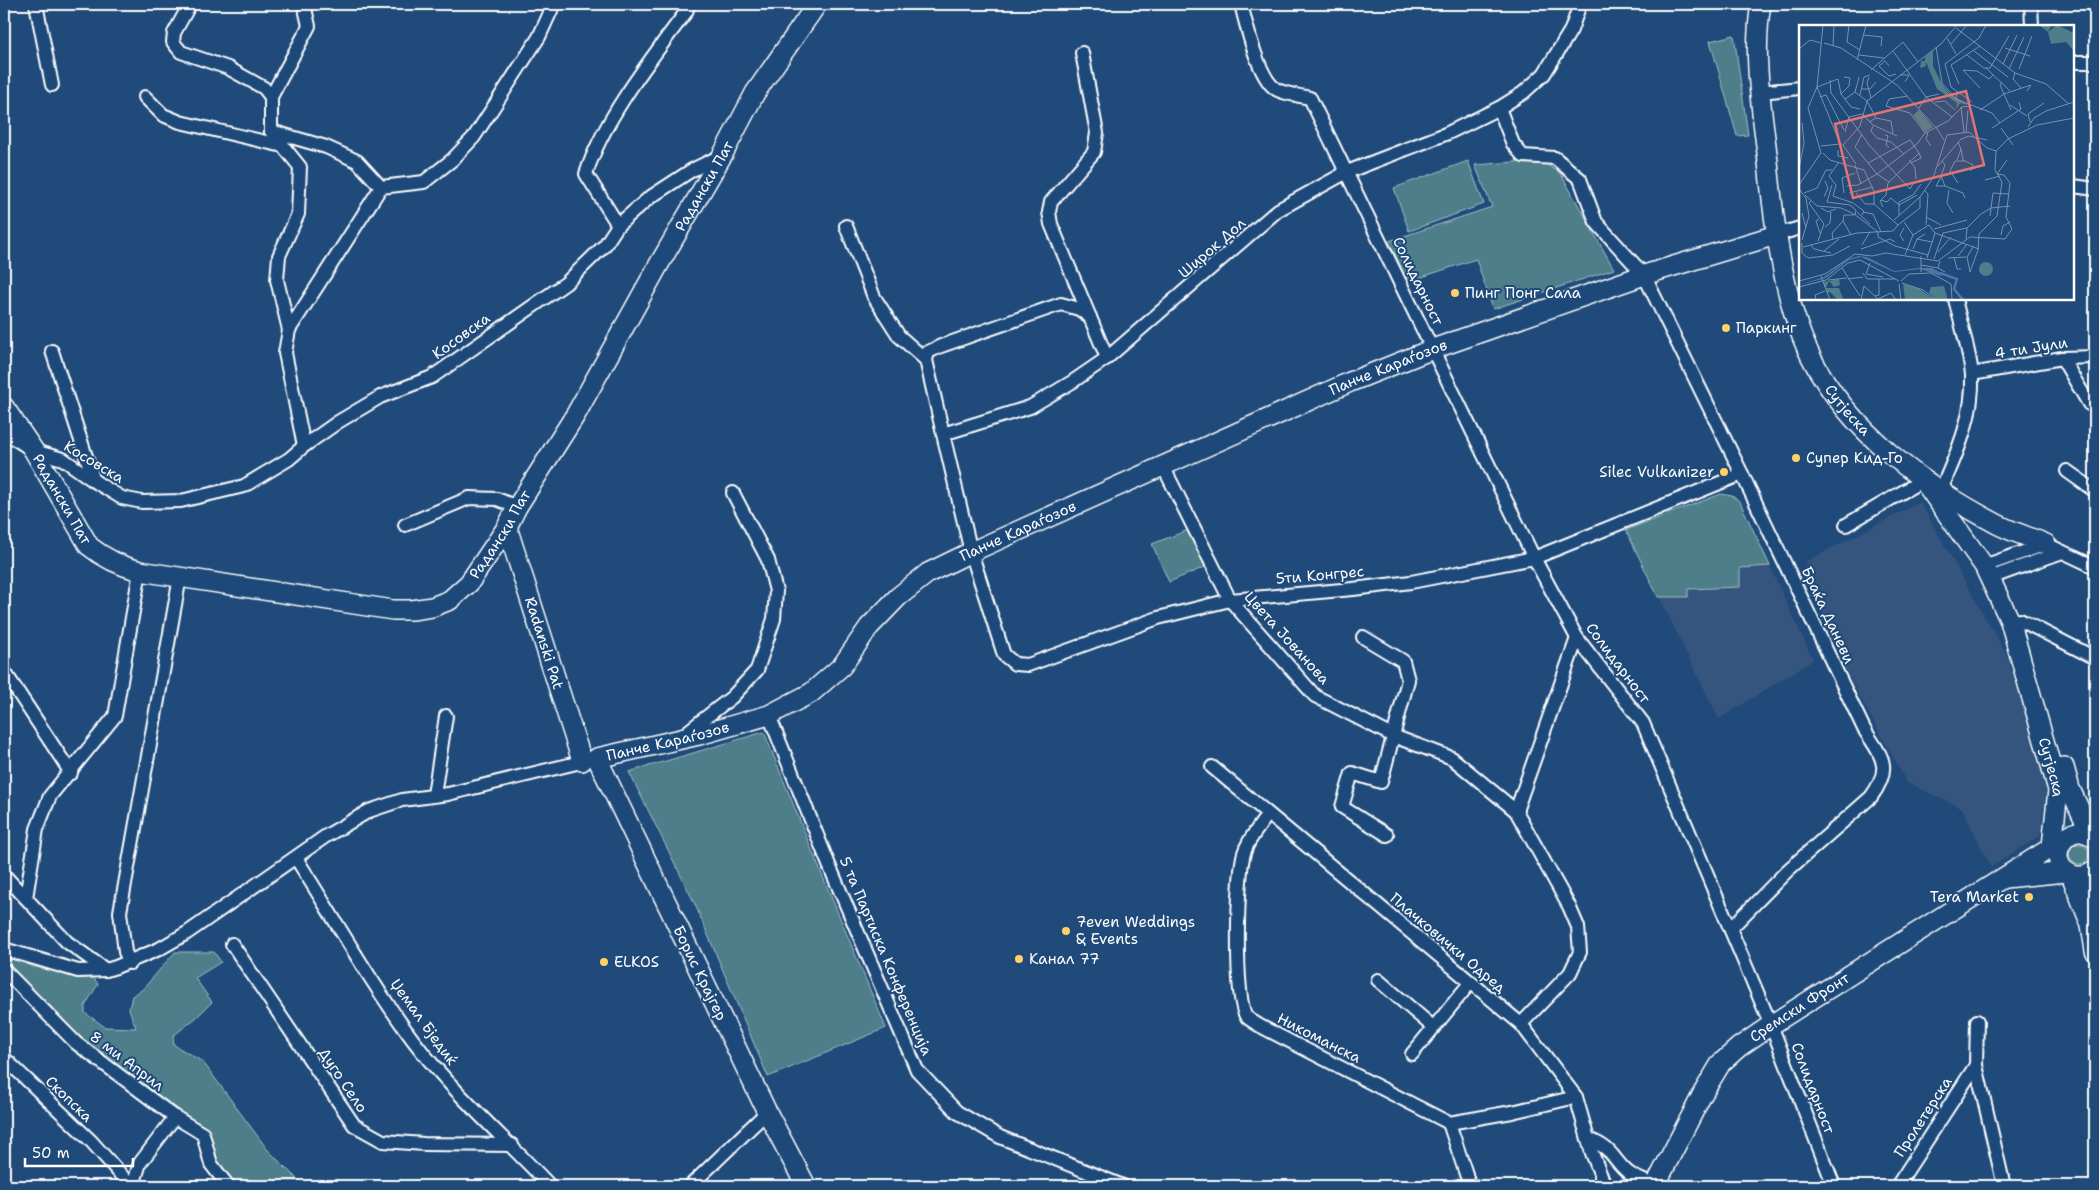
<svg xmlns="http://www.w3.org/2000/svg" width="2099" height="1190" font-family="'Shantell Sans',sans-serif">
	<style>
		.built { fill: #35557f }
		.green { fill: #4e7e89; stroke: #a6bec4 }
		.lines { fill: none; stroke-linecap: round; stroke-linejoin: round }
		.street-casing { stroke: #fff; stroke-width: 16 }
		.secondary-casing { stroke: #fff; stroke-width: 22 }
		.street { stroke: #1f4a7a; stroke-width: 12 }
		.secondary { stroke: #1f4a7a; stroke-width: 19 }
		.poi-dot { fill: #ffd166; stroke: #1f4a7a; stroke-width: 2 }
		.labels { text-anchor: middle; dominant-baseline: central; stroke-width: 4; stroke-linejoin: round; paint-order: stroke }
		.street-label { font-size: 15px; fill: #fff; stroke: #1f4a7a }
		.poi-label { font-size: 15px; fill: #fff; stroke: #1f4a7a; text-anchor: start }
		.inset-river { fill: none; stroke: #4c78a8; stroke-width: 2.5 }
		.inset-road { fill: none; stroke: #7992af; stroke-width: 1 }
		.view { fill: #e47373; fill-opacity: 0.15; stroke: #e47373; stroke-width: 2.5 }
		.inset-edge { fill: none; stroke: #fff; stroke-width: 2.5 }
	</style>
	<rect width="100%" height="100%" fill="#1f4a7a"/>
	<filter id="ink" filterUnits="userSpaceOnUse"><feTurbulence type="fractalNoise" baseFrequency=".02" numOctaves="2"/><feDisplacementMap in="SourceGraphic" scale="10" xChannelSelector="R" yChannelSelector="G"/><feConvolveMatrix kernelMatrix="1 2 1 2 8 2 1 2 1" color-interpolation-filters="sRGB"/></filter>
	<g filter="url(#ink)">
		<g class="built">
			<path d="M 1721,494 L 1732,496 L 1740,502 L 1813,660 L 1719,719 L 1626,530 Z"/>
			<path d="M 1920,502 L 2007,656 L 2043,769 L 2046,794 L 2040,836 L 1991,867 L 1962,808 L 1907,783 L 1832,645 L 1805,562 Z"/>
		</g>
		<g class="green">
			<path d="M 1734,35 L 1748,135 L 1737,136 L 1710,41 Z"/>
			<path d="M 1541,160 L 1561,174 L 1614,269 L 1493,309 L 1476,259 L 1407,282 L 1389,241 L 1492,207 L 1475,165 Z"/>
			<path d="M 1468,161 L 1484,204 L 1409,231 L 1394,188 Z"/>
			<path d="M 1721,494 L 1732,496 L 1740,502 L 1770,566 L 1740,568 L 1740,587 L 1688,589 L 1688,597 L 1658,597 L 1626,530 Z"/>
			<path d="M 1188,530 L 1205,567 L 1169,582 L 1152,544 Z"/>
			<path d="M 764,732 L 813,853 L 886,1028 L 768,1077 L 694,902 L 629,772 Z"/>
			<circle cx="2079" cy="854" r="10"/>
			<path d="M 175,952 L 214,952 L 221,962 L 195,978 L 212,1002 L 197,1017 L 173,1036 L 174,1045 L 203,1062 L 267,1149 L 304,1186 L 237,1186 L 215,1158 L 208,1136 L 203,1127 L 101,1054 L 45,1007 L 4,967 L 5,961 L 15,959 L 34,967 L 93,977 L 98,984 L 85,1006 L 85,1013 L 105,1027 L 136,1028 L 129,1009 L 132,996 L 143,989 Z"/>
		</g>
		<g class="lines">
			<defs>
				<g id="street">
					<path d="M 36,4 L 52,85"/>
					<path d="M 190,4 L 174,33 L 173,42 L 181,52 L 228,68 L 264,88 L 271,97 L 271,131 L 300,167 L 298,214 L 279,256 L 277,280 L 289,330"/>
					<path d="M 1241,4 C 1246,24 1258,78 1276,89 C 1283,94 1302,96 1310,98 L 1534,558 L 1577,638 L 1643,723 L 1771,1025 L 1834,1186"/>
					<path d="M 1580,4 L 1571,30 L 1560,48 L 1544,74 L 1523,93 L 1499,108 L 1448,133 L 1347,172 L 1278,210 L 1107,358 L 1072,382 L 1030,407 L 943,434 L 971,552 L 1004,655 L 1015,664 L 1028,665 L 1158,618 L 1230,600 L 1353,589 L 1411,582 L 1534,558 L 1742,474"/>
					<path d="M 2031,4 L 2032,26"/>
					<path d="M 1082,53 L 1097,133 L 1094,152 L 1051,202 L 1049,212 L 1051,224 L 1107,358"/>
					<path d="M 2073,62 L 2095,62"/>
					<path d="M 1760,92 L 1800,88"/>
					<path d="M 145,97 L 163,115 L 180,122 L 283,146"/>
					<path d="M 271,97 L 309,26 L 304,4"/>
					<path d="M 1499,108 L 1513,144 L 1523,156 L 1555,158 L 1580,179 L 1596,222 L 1644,275 L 1742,474 L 1864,729 C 1882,757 1893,767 1871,797 L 1788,870 L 1731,928"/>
					<path d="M 271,131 L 326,147 L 357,161 L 381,187 L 424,182 L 452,160 L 474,137 L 539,37 L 554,4"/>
					<path d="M 2073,186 L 2095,189"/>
					<path d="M 618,225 L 586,174 C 604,118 651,59 686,12 L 689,4"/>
					<path d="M 846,226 L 874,297 L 899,336 L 926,360"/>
					<path d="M 1776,235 L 1800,228"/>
					<path d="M 52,351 L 94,481"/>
					<path d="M 2062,358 L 2089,404 L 2095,406"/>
					<path d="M 1972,374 L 2062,358 L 2095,357"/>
					<path d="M 4,432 L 34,451 L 63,459 L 94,481 L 122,498 L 142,502 L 181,501 L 244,486 L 289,459 L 304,446 L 338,422 L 380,397 L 432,377 L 566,283 L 605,245 L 618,225 L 649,198 L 692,170 L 721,156"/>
					<path d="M 943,434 L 926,360 L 928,352 L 941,346 L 1061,304 L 1079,309 L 1090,317"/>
					<path d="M 304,446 L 285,353 L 289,330 L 381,187"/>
					<path d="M 1163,466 L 1230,600 L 1315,696 L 1393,736 L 1452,758 L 1516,811 L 1569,906 L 1578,927 L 1580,952 L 1570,973 L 1521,1024"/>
					<path d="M 2067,471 L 2095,491"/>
					<path d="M 1941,490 C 1957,453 1974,416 1972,375 C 1970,353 1960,321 1955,299"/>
					<path d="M 405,525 L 469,498 L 497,499 L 517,507"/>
					<path d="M 1846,525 L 1923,480 L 1930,480"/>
					<path d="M 1984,566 L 2046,544 L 2095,567"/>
					<path d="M 1990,578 L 2062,552"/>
					<path d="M 2020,620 L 2095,658"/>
					<path d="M 1363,637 L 1403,661 L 1408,680 L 1381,782 L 1352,773 L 1342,807 L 1387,835"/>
					<path d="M 4,671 L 71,773"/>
					<path d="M 769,715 L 829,865 L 917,1070 L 957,1112 L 1000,1137 L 1123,1186"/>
					<path d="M 682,736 L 732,697 L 757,670 L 774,619 L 776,591 L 768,560 L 733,493"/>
					<path d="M 1212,767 L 1521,1024 L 1576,1097 L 1592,1153 L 1605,1186"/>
					<path d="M 434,795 L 446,716"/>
					<path d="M 1516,811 L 1577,638"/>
					<path d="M 1268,814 C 1260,826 1248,839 1244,853 C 1237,876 1234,997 1246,1016 C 1249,1020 1257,1024 1262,1027 L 1449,1123 L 1512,1112 L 1576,1097"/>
					<path d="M 296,858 C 334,918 370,982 413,1040 C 453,1093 505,1138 550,1186"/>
					<path d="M 4,875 L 67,942 L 106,970"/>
					<path d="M 26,898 L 37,829 L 50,796 L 115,716 L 140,571"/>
					<path d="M 232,944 L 354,1125 L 383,1141 L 424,1144 L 512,1145"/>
					<path d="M 4,949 L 78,971 L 106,970 L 116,967 L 159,949 L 187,933 L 326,836 L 369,811 L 402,800 L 448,794 L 589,760"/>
					<path d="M 130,963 L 125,952 L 120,912 L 180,577"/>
					<path d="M 4,970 L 76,1043 L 175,1117 L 140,1163 L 133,1186"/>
					<path d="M 1378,980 L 1433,1027"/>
					<path d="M 1412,1054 L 1470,983"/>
					<path d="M 4,1058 L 91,1141 L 131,1186"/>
					<path d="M 1976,1065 L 2004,1186"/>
					<path d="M 175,1117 L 203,1134 L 211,1164 L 228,1186"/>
					<path d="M 1449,1123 L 1470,1186"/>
					<path d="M 1588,1139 C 1615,1149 1612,1160 1630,1174 C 1637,1179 1648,1182 1655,1186"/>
					<path d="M 690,1186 L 767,1112"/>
					<path d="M 1897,1186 L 1976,1065 L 1977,1021"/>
				</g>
				<g id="secondary">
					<path id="s1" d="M 1761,4 C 1752,55 1762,110 1768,162 C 1774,224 1783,301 1811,357 C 1850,433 1923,485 1997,524 C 2012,532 2030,537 2046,544"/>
					<path id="s2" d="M 4,407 L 34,451 L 89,546 C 105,559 120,566 140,571 L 393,610 L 412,610 L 432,607 L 450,600 L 469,583 L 507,527 L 517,507 L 576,414 L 658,266 L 723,154 L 755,93 L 817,4"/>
					<path id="s3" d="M 1925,483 L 1984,566 L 2010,621 L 2058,790 L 2052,846"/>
					<path id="s4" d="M 507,527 L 582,761"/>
					<path d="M 2064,767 L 2070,789 L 2092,836"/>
					<path d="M 2095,839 C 2068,814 2040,863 2073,875 C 2082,878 2089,875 2095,870"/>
					<path d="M 2095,871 L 2091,925 L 2095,951"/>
					<path d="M 2071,875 L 2089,920"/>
					<path d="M 2005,878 L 2066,872"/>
					<path id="s5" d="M 806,1186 L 767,1112 L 597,758 L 699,735 L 769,715 L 811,693 L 842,666 L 869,627 L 898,597 L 928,573 L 971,552 L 1350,382 L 1433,349 L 1644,275 L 1776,235"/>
					<path id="s6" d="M 1655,1186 L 1703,1093 L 1721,1063 L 1739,1047 L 1771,1025 L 2063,840"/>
				</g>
			</defs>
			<use href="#street" class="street-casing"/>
			<use href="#secondary" class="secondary-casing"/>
			<use href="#street" class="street"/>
			<use href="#secondary" class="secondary"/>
		</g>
	</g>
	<g class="poi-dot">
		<circle cx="1455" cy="293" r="5"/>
		<circle cx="1726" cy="328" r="5"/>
		<circle cx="1796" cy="458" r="5"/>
		<circle cx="1724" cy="472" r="5"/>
		<circle cx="2029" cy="897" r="5"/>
		<circle cx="1066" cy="931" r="5"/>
		<circle cx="1019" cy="959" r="5"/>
		<circle cx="604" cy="962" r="5"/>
	</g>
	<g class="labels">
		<g class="street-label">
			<text stroke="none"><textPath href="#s2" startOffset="1022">Радански Пат</textPath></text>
			<text transform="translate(1212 248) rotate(-41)">Широк Дол</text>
			<text transform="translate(1418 281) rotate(64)">Солидарност</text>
			<text transform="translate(461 336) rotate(-36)">Косовска</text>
			<text transform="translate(2031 348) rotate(-9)">4 ти Јули</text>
			<text stroke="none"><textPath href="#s5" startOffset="1374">Панче Караѓозов</textPath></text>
			<text stroke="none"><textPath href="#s1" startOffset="424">Сутјеска</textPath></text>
			<text transform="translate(94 462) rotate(31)">Косовска</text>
			<text stroke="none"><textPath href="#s2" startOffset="109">Радански Пат</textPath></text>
			<text stroke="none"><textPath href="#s5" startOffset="969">Панче Караѓозов</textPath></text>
			<text stroke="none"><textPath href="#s2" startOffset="618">Радански Пат</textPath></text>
			<text transform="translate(1320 575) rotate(-5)">5ти Конгрес</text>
			<text transform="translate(1828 615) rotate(65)">Браќа Даневи</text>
			<text transform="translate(1287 638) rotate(48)">Цвета Јованова</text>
			<text stroke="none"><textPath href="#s4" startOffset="122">Radanski Pat</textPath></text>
			<text transform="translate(1618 663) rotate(53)">Солидарност</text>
			<text stroke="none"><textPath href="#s5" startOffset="549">Панче Караѓозов</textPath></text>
			<text stroke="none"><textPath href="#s3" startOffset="315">Сутјеска</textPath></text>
			<text transform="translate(1448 943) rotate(40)">Плачковички Одред</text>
			<text transform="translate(886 956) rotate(67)">5 та Партиска Конференција</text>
			<text transform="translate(700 973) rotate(64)">Борис Крајгер</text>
			<text stroke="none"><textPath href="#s6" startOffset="236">Сремски Фронт</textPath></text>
			<text transform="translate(424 1022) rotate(54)">Џемал Бједиќ</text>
			<text transform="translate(1319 1038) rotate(27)">Никоманска</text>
			<text transform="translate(127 1061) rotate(37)">8 ми Април</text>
			<text transform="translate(343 1080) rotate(56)">Дуго Село</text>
			<text transform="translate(1813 1088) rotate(69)">Солидарност</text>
			<text transform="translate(69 1099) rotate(44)">Скопска</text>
			<text transform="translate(1923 1117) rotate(-57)">Пролетерска</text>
		</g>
		<g class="poi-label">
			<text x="1465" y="293">Пинг Понг Сала</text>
			<text x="1736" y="328">Паркинг</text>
			<text x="1806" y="458">Супер Кид-Го</text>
			<text x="1714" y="472" text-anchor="end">Silec Vulkanizer</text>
			<text x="2019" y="897" text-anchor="end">Tera Market</text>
			<text x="1076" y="922">7even Weddings<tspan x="1076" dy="17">&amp; Events</tspan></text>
			<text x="1029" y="959">Канал 77</text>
			<text x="614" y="962">ELKOS</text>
		</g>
	</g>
	<g transform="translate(1799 25)">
		<rect width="275" height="275" fill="#1f4a7a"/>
		<path d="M 240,0 L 253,0 L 249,7 L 258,0 L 275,8 L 275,26 L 267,17 L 252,19 L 249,7 ZM 134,25 L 134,41 L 143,59 L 151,69 L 170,80 L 161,78 L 157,84 L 158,78 L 138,64 L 127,37 L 127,41 L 121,43 L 122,36 L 126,36 L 126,32 ZM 120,85 L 134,102 L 126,107 L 114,90 ZM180 244a7 7 0 1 1 14 0a7 7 0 1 1-14 0ZM 40,254 L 41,260 L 35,262 L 30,256 L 27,263 L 40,263 L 44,273 L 39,275 L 31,267 L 28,268 L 24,257 ZM 104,259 L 120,264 L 137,275 L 106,275 ZM 145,261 L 149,275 L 139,275 L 130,268 L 132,262 Z" fill="#4e7e89"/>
		<path d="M 60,231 L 68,232 L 95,246 L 120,243 L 133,243 L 144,249 L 142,251 L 121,244 L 95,247 L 62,232 L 50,235 L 27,253 L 0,260 L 25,252 L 49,234 Z" fill="#4c78a8"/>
		<path class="inset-river" d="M 141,248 L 158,254 L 155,264 L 164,275"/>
		<path class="inset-road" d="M 50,0 L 48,17 L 61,25M 157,3 L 216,48 L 247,59 L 270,79M 64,10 L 83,12 L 82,21M 148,13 L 157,29M 25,18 L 42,23 L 98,60 L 136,102M 152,19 L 168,0M 34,21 L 35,0M 137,22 L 143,58 L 157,74M 206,23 L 231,31M 0,24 L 11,15 L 22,18M 94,26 L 127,72 L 153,92M 175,26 L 209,52M 60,30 L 85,33M 168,30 L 185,43 L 191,43 L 210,11M 58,35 L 67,0M 204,39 L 218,10M 90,41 L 86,36 L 80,41 L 90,51 L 97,49M 187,43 L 211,66M 210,44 L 225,12M 220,44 L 233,11M 72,45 L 104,17 L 119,37M 216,48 L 214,54 L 222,63M 101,50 L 110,50 L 106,57M 70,52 L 68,58 L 72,73M 31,55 L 32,68 L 71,121 L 111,164 L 114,159M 203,57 L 201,60 L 212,85M 160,59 L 152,40 L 181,21M 181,63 L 164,45 L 178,46 L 190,54 L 194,50M 62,64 L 71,64 L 77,57M 56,67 L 68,76 L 77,93M 158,68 L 157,74 L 193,88 L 201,98M 42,69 L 50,61 L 51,53 L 45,52M 61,70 L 65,52 L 71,50M 109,71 L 90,74 L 87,81 L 111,88 L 126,108M 21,72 L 27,70 L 45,105M 46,74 L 56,67 L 60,52M 136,77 L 146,76 L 156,85M 173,77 L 152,62 L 146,39 L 180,13 L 187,0M 211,80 L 228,91M 162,82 L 165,107M 120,83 L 127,72 L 140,69M 181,85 L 205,69 L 232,60 L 228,66M 70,97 L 77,93 L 92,96 L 94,109M 231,97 L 229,89 L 245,78M 74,101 L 72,106 L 78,113 L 92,117 L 105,129M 137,102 L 145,115M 229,102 L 235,93 L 247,86 L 275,77M 193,103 L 222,84 L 220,77M 202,103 L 214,120M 46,107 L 50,92 L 63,89 L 74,100 L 98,111M 129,107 L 127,114 L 132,121M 167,107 L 169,85M 63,109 L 56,122 L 78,149 L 90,157M 86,110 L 89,111 L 87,120 L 90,122M 42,118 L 42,121 L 18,62 L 39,54 L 42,69 L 52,82 L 61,84M 44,120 L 61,101 L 68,76 L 142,19 L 158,0M 44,120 L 57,139M 22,121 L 41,119M 162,124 L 164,135 L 174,140 L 172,146M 39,125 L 39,131 L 49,133M 197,126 L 209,114 L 238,100 L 275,93M 110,135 L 116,143 L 117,154M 158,135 L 162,124 L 159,117M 143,136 L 146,140 L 142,151 L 146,161 L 164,168 L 166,173M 40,137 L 30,151 L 37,160 L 34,171 L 54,178 L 65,186 L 63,190M 69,138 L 111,115 L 120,128 L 89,158 L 87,170 L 81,176 L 84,182M 112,138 L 122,133 L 120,128M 56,140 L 62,159M 139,141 L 162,114 L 170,111 L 188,115M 0,144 L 5,118 L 3,98M 142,152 L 137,161 L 146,161M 186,155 L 201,151M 159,158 L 151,146 L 156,136 L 166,136M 0,160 L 22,128 L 9,83 L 18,62 L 24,0M 33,160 L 28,177 L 51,180 L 57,185 L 56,190M 48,161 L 59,160 L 78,149 L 118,119 L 126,108 L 149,96 L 163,82 L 172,81M 0,164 L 7,173 L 10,191 L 3,215M 125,165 L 129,169 L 127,200M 150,165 L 148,178 L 154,188M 5,168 L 18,163 L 27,145 L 33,145M 45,168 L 43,153 L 56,148M 50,168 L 74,162M 57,168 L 66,179 L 75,179M 194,168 L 209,169M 6,170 L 18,181 L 42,183 L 55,189 L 79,207M 25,172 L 29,163 L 26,156M 82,175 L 88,177 L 92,173 L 100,180 L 118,170M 12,176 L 10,178 L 25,199 L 19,216M 22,183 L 29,187 L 37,184M 58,187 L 71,199M 64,187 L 74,189 L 82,207M 3,188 L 7,203M 100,190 L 100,177 L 114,170 L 122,159M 191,191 L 194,168M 127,192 L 142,200M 20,194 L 17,196 L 21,208M 95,195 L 121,172M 44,196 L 52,210M 105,197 L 114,210M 99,200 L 121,183 L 121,172 L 134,153 L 148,110 L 170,107 L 188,123 L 197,126M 26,202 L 31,198 L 32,187M 135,204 L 168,195M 79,207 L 79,212 L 96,221 L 129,230M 136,208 L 180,224M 202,210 L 204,201 L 211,197M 34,214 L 33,208 L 44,196 L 45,190 L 55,190M 118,214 L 133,217M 167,214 L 168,203 L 182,189 L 192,183 L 211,181M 105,216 L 101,210 L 105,203M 3,218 L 3,228 L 9,233 L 34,230 L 51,221M 12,220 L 15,224 L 32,228M 63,220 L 71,207M 4,222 L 58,208 L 94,206 L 99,200 L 75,179 L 75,166 L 65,145 L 31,135 L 24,128M 62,224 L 91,214 L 96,217M 114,224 L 118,214 L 126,209M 25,226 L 40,214M 139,227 L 152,212M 106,230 L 114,210 L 130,200 L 136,208 L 128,233M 122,231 L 122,247M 159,231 L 168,219M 155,232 L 158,244 L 162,244M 149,233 L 167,232M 135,234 L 144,208 L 168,203M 141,236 L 139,243 L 146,247M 71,238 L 67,249 L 84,252M 122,240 L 139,243M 43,243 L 61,271M 171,247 L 179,225 L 180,209 L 198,191 L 203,157 L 196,145 L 197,126M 171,247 L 168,232 L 174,222M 64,248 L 68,254 L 96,254M 22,251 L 31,275M 49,254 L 64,252M 29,255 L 48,253M 0,256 L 26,249 L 56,229 L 73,231 L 87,228 L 139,236 L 171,212 L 206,214 L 213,204 L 207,192 L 211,158 L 205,150 L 198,149 L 208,135M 102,256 L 110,249 L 132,248 L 152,259 L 153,274M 103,258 L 124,265 L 138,275M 100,259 L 102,275M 0,262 L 27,255 L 49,238 L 61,235 L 100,256M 76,271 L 80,270 L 80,254M 17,275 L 16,270 L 26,266M 62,275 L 65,261 L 79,274 L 92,268 L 97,275"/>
		<path class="view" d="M 167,66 L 185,140 L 54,173 L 36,99 Z"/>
		<rect width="275" height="275" class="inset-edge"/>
	</g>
	<rect width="2099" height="1190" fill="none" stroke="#1f4a7a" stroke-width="20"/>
	<rect x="10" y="10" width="2079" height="1170" fill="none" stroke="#fff" stroke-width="2" filter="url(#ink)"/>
	<path d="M25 1158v8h108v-8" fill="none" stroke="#ffffff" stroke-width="2.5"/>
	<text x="32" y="1158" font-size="15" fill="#ffffff" stroke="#1f4a7a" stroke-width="4" paint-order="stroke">50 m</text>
</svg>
